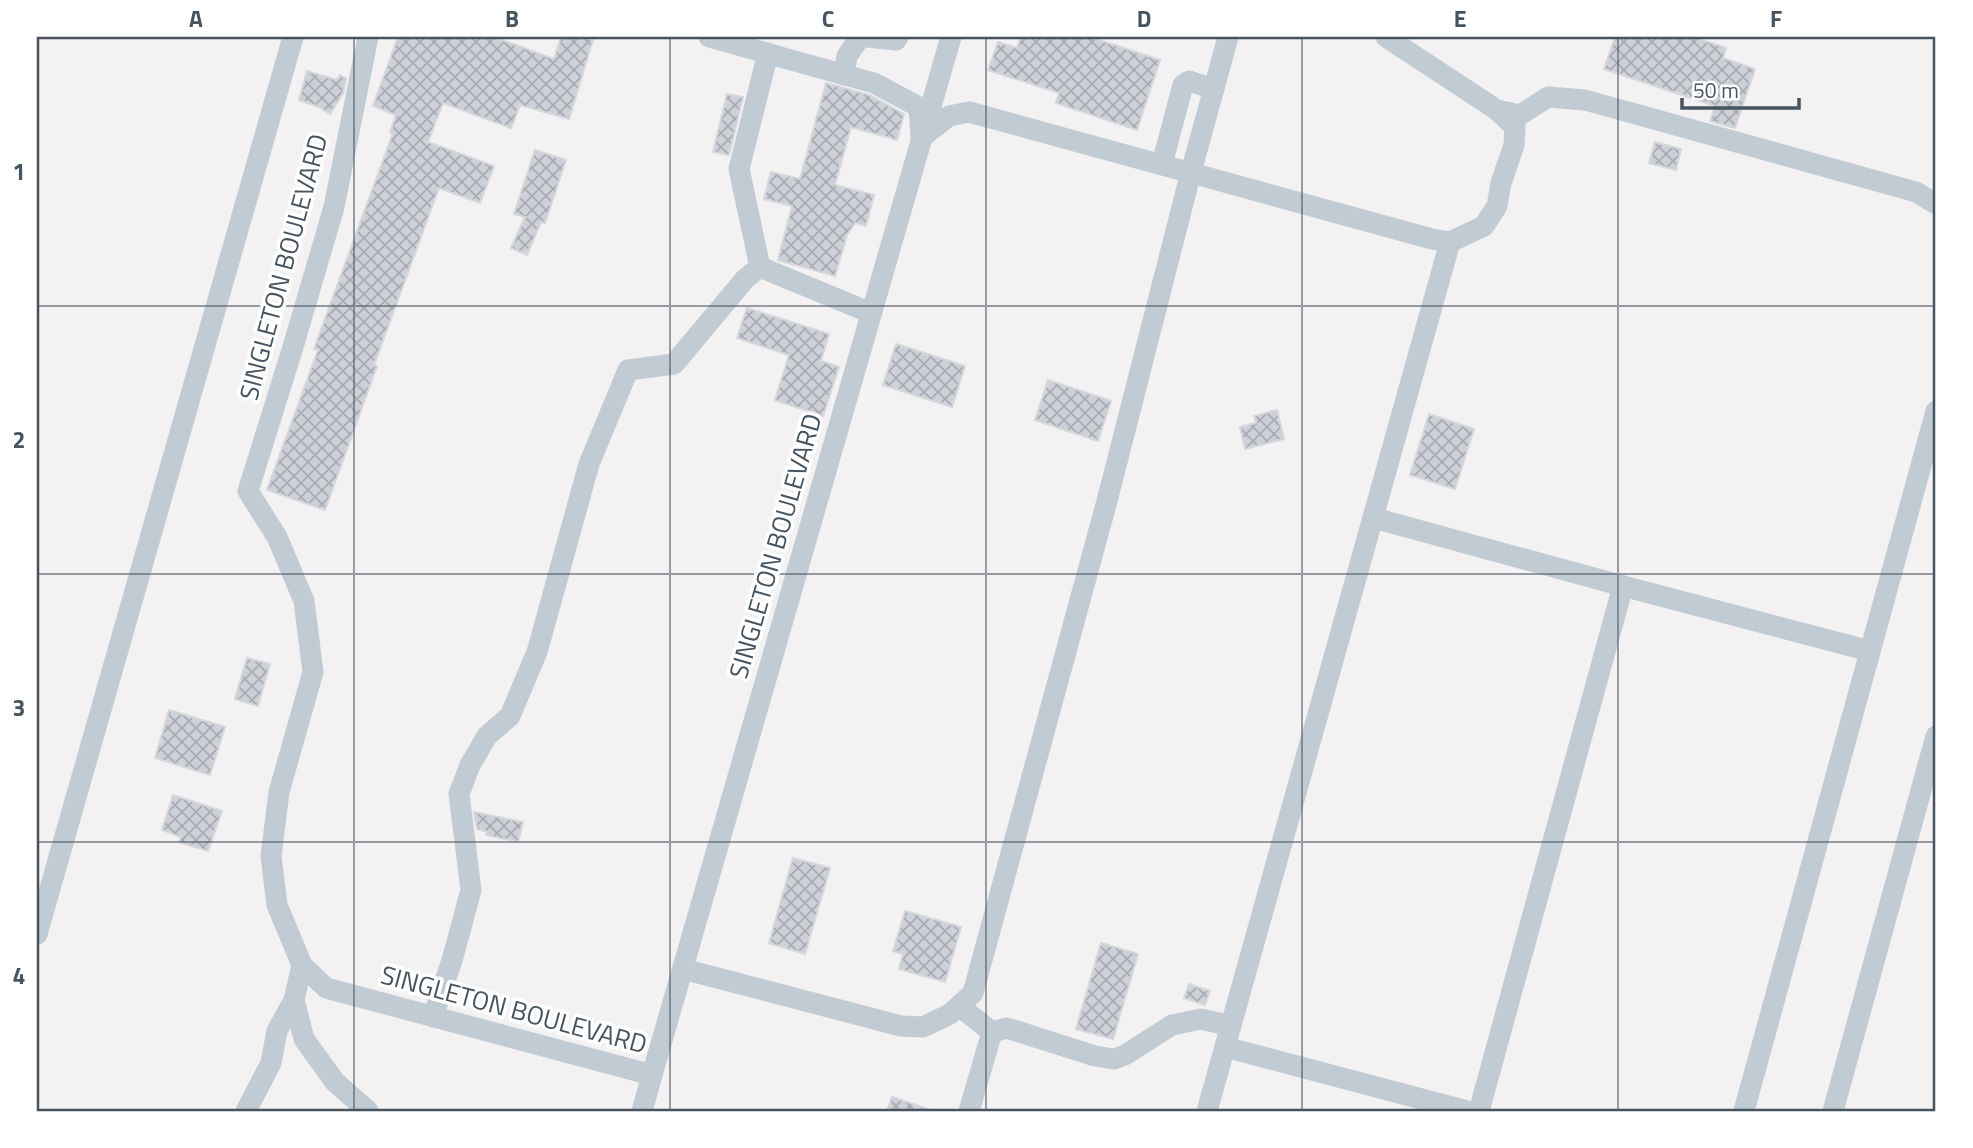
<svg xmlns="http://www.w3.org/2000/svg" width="1973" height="1148" font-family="'Titillium Web',sans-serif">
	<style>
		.building { fill: url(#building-cross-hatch); stroke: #d5d7dd; stroke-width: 2 }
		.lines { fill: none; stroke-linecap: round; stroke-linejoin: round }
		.minor { stroke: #c1cbd3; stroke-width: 21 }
		.grid { fill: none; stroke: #475460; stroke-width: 2; stroke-opacity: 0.55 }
		.labels { text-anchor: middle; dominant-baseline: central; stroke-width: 7; stroke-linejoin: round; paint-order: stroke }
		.street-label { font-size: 26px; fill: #475460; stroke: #fff }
		.neatline { fill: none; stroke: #475460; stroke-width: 2.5 }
		.grid-label { font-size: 23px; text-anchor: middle; font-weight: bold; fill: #475460 }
	</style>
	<defs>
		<pattern id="building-cross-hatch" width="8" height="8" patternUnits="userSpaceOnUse" patternTransform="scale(1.75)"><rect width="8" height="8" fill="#cdd0d6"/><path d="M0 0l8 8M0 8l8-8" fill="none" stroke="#a8abb1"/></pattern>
	</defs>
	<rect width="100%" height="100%" fill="#f3f1f1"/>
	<g class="building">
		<path d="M 398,37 L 494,37 L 554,59 L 561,37 L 583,37 L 593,40 L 569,119 L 520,105 L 511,128 L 443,103 L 428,142 L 494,166 L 480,203 L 439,188 L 374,365 L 377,366 L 325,510 L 267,490 L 318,350 L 314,349 L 393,133 L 390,132 L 396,115 L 373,106 Z"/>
		<path d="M 1021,37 L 1090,37 L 1160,60 L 1137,130 L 1056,103 L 1059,93 L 988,70 L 998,42 L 1017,48 Z"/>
		<path d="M 1615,37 L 1694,37 L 1726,48 L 1723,58 L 1755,69 L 1735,128 L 1710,121 L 1715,106 L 1604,69 Z"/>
		<path d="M 307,71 L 337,80 L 340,75 L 346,79 L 343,93 L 330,114 L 319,107 L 299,100 Z"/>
		<path d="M 826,83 L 869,95 L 904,114 L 897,140 L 851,127 L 835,185 L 874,195 L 866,226 L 855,223 L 847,235 L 835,276 L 778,260 L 792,206 L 764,199 L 771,172 L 800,179 Z"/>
		<path d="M 727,94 L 743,97 L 729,155 L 713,152 Z"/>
		<path d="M 1655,142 L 1681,149 L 1676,170 L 1649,163 Z"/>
		<path d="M 535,150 L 566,160 L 545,223 L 541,222 L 527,255 L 511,248 L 525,217 L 514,214 Z"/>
		<path d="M 747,308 L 829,334 L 821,361 L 839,367 L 823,416 L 775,400 L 789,355 L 737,338 Z"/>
		<path d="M 896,344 L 965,366 L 952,407 L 883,385 Z"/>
		<path d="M 1048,380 L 1111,401 L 1098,441 L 1035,420 Z"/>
		<path d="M 1277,410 L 1284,439 L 1245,449 L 1240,427 L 1256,423 L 1254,416 Z"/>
		<path d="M 1429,414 L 1474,429 L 1455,489 L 1410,475 Z"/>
		<path d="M 247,658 L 270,664 L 258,706 L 235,699 Z"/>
		<path d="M 169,710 L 225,727 L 210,775 L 155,758 Z"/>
		<path d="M 173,795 L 222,811 L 208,851 L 179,842 L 181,837 L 162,830 Z"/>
		<path d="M 474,812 L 523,822 L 518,842 L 486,835 L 487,832 L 477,829 Z"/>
		<path d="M 793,858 L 830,868 L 805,954 L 769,943 Z"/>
		<path d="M 905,911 L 961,927 L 945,982 L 899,969 L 903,954 L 893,951 Z"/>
		<path d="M 1101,943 L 1138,954 L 1113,1039 L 1076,1029 Z"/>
		<path d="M 1189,984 L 1210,991 L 1205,1005 L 1184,998 Z"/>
		<path d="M 892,1097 L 928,1109 L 928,1111 L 887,1111 Z"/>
	</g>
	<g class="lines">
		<g class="minor">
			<path d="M 368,37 L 334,207 L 293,347 L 248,491 L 277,537 L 304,601 L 313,672 L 279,792 L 271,856 L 277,905 L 302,965 L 326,988 L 652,1075 L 951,37"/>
			<path d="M 709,37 L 874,83 L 919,107 L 921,138 L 949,116 L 969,112 L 1432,239 L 1450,242 L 1484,226 L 1497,206 L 1501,183 L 1514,145 L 1515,127 L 1497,110"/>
			<path d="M 867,37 L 896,40 L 898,37"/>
			<path d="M 1386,37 L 1497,110 L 1520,115 L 1548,97 L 1585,100 L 1916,192 L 1936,204"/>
			<path d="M 844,75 L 847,56 L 860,37"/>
			<path d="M 1162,164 L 1183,85 L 1189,81 L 1214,89"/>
			<path d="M 760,267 L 739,169 L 768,53"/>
			<path d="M 1374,518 L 1623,586 L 1870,651"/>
			<path d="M 37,934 L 293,37"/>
			<path d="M 302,965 L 294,1000 L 304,1039 L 335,1082 L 368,1111"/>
			<path d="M 683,969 L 901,1026 L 923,1027 L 950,1014 L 973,993 L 1107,501 L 1191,172 L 1228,37"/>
			<path d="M 959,1006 L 992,1032"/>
			<path d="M 433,1017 L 453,957 L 471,890 L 459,794 L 470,765 L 487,736 L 510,716 L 537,652 L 589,464 L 628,370 L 674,364 L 745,279 L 760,267 L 871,313"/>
			<path d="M 1225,1047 L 1467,1111"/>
			<path d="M 246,1111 L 271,1063 L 277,1031 L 294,1000"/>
			<path d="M 642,1111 L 652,1075"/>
			<path d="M 969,1111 L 992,1032 L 1007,1028 L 1095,1056 L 1114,1059 L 1125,1055 L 1172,1025 L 1201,1019 L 1231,1026"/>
			<path d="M 1207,1111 L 1450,242"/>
			<path d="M 1479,1111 L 1623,586"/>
			<path d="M 1744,1111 L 1936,411"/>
			<path d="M 1833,1111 L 1936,736"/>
		</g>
	</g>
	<path class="grid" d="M 354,37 L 354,1111M 670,37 L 670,1111M 986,37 L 986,1111M 1302,37 L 1302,1111M 1618,37 L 1618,1111M 37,306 L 1936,306M 37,574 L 1936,574M 37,842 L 1936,842"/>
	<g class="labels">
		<g class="street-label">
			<text transform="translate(283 267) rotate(-75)">SINGLETON BOULEVARD</text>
			<text transform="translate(775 546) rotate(-74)">SINGLETON BOULEVARD</text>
			<text transform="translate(514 1009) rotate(15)">SINGLETON BOULEVARD</text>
		</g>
	</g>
	<rect width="1973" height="1148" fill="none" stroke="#ffffff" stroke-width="77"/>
	<path d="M1682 98v10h117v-10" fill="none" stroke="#475460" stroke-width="3.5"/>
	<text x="1693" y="98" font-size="21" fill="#475460" stroke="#ffffff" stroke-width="5" paint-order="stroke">50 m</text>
	<rect x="38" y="38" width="1896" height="1072" class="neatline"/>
	<g class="grid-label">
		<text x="196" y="27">A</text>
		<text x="512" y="27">B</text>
		<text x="828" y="27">C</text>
		<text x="1144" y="27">D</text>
		<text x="1460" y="27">E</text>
		<text x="1776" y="27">F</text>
		<text x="19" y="180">1</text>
		<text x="19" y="448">2</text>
		<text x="19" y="716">3</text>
		<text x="19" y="984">4</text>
	</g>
</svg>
